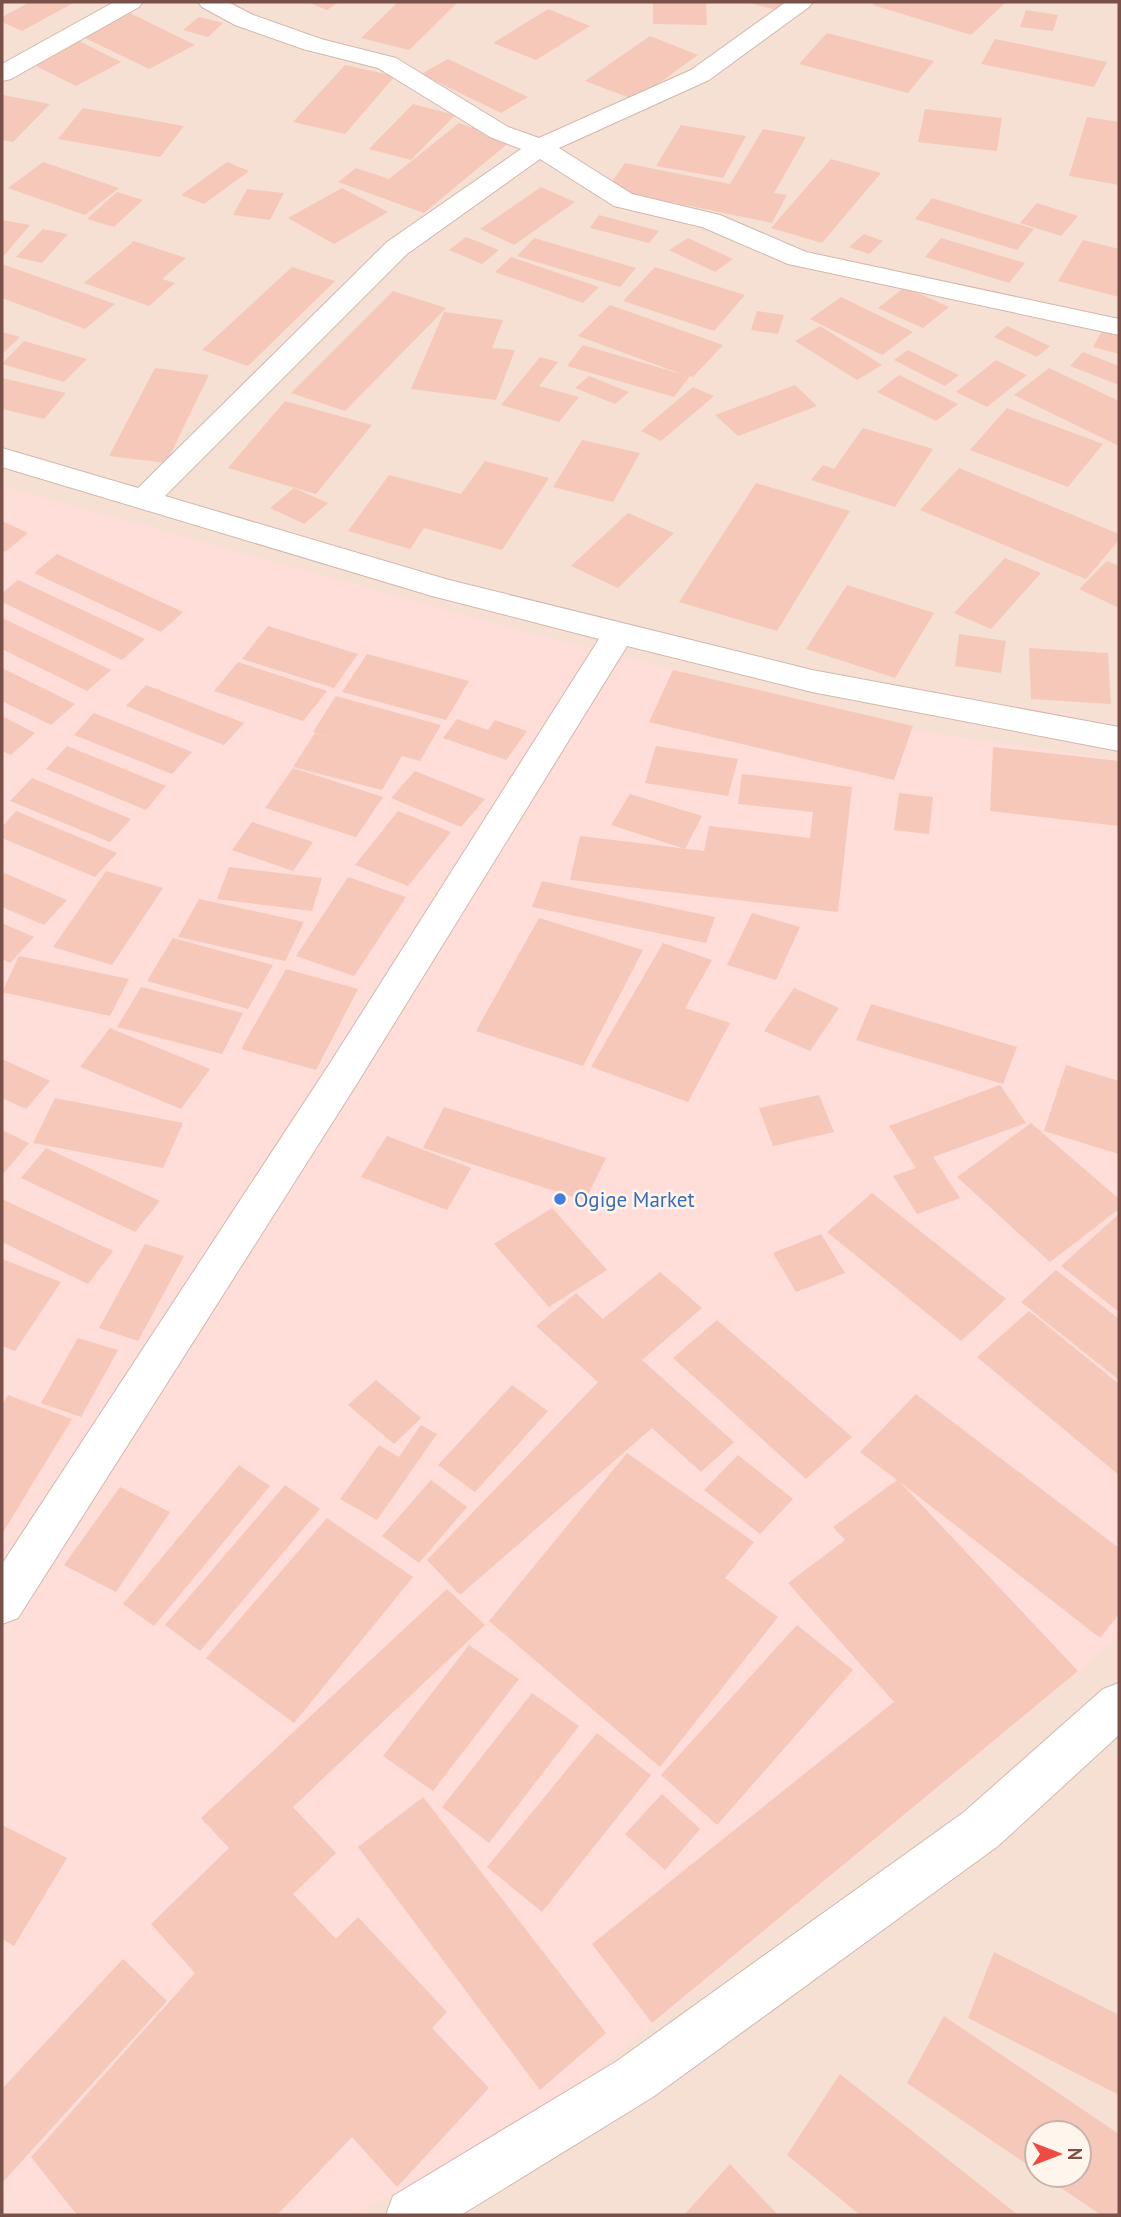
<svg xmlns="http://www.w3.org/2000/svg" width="1121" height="2217" font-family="'PT Sans',sans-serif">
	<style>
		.residential { fill: #f6e0d3; fill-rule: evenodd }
		.commercial { fill: #ffddd8 }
		.building { fill: #f5c8ba }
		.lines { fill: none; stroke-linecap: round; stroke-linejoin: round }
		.minor-casing { stroke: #d3b7ac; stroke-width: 2 }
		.minor { fill: #fff; fill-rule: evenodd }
		.shop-dot { fill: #3f7fe0; stroke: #fff5ec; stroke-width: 2.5 }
		.labels { text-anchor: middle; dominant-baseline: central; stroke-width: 5; stroke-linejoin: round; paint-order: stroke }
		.shop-label { font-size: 21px; fill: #366cbe; stroke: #fff5ec; text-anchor: start }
	</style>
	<rect width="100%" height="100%" fill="#fef0e5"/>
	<path class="residential" d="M 2,2 L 1119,2 L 1119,2215 L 2,2215 ZM 1037,2133 L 1079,2133 L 1079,2175 L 1037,2175 Z"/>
	<path class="commercial" d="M 2,486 L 519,630 L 918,731 L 1119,760 L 1119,1638 L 542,2116 L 355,2215 L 2,2215 Z"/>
	<g class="building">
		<path d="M 30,2 L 75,2 L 22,31 L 2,22 L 2,17 Z"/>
		<path d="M 307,2 L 339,2 L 327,10 Z"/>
		<path d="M 398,2 L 458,2 L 409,50 L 361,38 Z"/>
		<path d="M 653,2 L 706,2 L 707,25 L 653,24 Z"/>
		<path d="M 746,2 L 784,2 L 777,10 Z"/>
		<path d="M 876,2 L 1006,2 L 971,35 L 873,5 Z"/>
		<path d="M 548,9 L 590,26 L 536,60 L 493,43 Z"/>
		<path d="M 1026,10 L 1058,15 L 1053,31 L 1020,27 Z"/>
		<path d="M 130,13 L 195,45 L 149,69 L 83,37 Z"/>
		<path d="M 199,17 L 223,23 L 208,37 L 183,30 Z"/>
		<path d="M 827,33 L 934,61 L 908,93 L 799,64 Z"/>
		<path d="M 650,36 L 698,55 L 635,100 L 585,81 Z"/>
		<path d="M 75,39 L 121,62 L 76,86 L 30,63 Z"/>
		<path d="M 995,39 L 1107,62 L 1094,87 L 981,64 Z"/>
		<path d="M 448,59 L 528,97 L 501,113 L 421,74 Z"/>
		<path d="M 345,65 L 395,76 L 345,134 L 293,122 Z"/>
		<path d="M 3,95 L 50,104 L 13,142 L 2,140 Z"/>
		<path d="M 413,104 L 455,115 L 411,160 L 369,149 Z"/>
		<path d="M 83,108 L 184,126 L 160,157 L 58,139 Z"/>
		<path d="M 925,109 L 1002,118 L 997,151 L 918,142 Z"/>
		<path d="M 1087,117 L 1119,122 L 1119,185 L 1069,176 Z"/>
		<path d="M 459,123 L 511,141 L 424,213 L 338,182 L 356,168 L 389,179 Z"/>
		<path d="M 681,125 L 746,136 L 723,178 L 656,166 Z"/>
		<path d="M 763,129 L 806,137 L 774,193 L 787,195 L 772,223 L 607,189 L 625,163 L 730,184 Z"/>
		<path d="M 831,159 L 881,173 L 822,243 L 771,228 Z"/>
		<path d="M 43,162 L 119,188 L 85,215 L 8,188 Z"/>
		<path d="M 227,162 L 249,171 L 204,204 L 181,195 Z"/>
		<path d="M 541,187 L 575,202 L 514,245 L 480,229 Z"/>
		<path d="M 342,188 L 388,212 L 334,244 L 288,218 Z"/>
		<path d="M 247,189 L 284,193 L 270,220 L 233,215 Z"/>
		<path d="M 117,192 L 143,200 L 114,227 L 87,219 Z"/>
		<path d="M 932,198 L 1034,229 L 1017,250 L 915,219 Z"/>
		<path d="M 1037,203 L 1078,216 L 1061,236 L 1020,223 Z"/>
		<path d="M 599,215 L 659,231 L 649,243 L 590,228 Z"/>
		<path d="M 2,220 L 30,225 L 2,258 Z"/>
		<path d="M 43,229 L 68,234 L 42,263 L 16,257 Z"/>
		<path d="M 864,234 L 883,241 L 869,254 L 849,247 Z"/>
		<path d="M 466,237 L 499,250 L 482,264 L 449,250 Z"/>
		<path d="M 534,238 L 636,268 L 620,287 L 517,256 Z"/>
		<path d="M 688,238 L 733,259 L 715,272 L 669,250 Z"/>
		<path d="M 941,238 L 1025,263 L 1009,283 L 925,257 Z"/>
		<path d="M 1083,240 L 1119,249 L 1119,297 L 1058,281 Z"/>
		<path d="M 134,241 L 186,258 L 162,279 L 175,283 L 149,306 L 84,283 Z"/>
		<path d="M 511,257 L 599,287 L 583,303 L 495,272 Z"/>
		<path d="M 2,264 L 115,304 L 85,329 L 2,298 Z"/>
		<path d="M 292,267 L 335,281 L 248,366 L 202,350 Z"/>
		<path d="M 655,267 L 745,295 L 714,331 L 623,301 Z"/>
		<path d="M 905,287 L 949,307 L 923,328 L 878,308 Z"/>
		<path d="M 393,291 L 446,308 L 345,411 L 291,393 Z"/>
		<path d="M 841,297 L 913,332 L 882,355 L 810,319 Z"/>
		<path d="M 610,305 L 723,345 L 693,377 L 690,376 L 674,397 L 567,366 L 583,345 L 684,375 L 578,336 Z"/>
		<path d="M 757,311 L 784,315 L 778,334 L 751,330 Z"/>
		<path d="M 444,312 L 503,320 L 492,348 L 515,350 L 496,400 L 411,389 Z"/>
		<path d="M 820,326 L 882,365 L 857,380 L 795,341 Z"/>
		<path d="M 1007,326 L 1050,346 L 1037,357 L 994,337 Z"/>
		<path d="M 1102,331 L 1119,335 L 1119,354 L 1093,347 Z"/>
		<path d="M 2,332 L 20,337 L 2,354 Z"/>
		<path d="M 24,341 L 87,359 L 64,382 L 2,364 Z"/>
		<path d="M 908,350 L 959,375 L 945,386 L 894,360 Z"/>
		<path d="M 1083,352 L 1119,366 L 1119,385 L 1070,366 Z"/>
		<path d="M 540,357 L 558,362 L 539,386 L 579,397 L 559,422 L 501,405 Z"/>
		<path d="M 996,360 L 1027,375 L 987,407 L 956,392 Z"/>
		<path d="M 155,368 L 209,375 L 166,463 L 109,456 Z"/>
		<path d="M 1049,368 L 1119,401 L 1119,446 L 1014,395 Z"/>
		<path d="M 899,375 L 958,404 L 936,421 L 877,392 Z"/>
		<path d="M 589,376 L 629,392 L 615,404 L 575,388 Z"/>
		<path d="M 2,378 L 66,393 L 44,419 L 2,409 Z"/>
		<path d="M 795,385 L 817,406 L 738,436 L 715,415 Z"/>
		<path d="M 693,387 L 714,396 L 661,441 L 641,431 Z"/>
		<path d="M 285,401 L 372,425 L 316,494 L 228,468 Z"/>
		<path d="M 1007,408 L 1103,444 L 1068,487 L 970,450 Z"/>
		<path d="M 863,428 L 933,449 L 895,507 L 811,480 L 823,465 L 834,469 Z"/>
		<path d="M 582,440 L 640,453 L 613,502 L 553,487 Z"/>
		<path d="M 485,461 L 549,478 L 502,550 L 424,528 L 410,549 L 348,531 L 389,475 L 461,494 Z"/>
		<path d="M 959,468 L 1119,534 L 1119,540 L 1086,579 L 920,510 Z"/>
		<path d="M 756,483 L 850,511 L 777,631 L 679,602 Z"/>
		<path d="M 294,488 L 328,503 L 304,524 L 270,508 Z"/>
		<path d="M 628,513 L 674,533 L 618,588 L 571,566 Z"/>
		<path d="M 2,521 L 28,533 L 5,552 L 2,550 Z"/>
		<path d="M 57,554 L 183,612 L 161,632 L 34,573 Z"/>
		<path d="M 1005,558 L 1041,573 L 991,629 L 954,613 Z"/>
		<path d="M 1107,561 L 1119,566 L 1119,608 L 1079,589 Z"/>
		<path d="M 18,580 L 145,639 L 122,660 L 2,602 L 2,593 Z"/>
		<path d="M 847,585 L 934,613 L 895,678 L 806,649 Z"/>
		<path d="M 2,618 L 111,670 L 87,691 L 2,649 Z"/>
		<path d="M 268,626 L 358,654 L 334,688 L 242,659 Z"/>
		<path d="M 959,634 L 1006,641 L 1001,673 L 955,666 Z"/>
		<path d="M 1029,648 L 1108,653 L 1111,704 L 1031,699 Z"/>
		<path d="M 367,654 L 469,681 L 446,720 L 342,692 Z"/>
		<path d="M 238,662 L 327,691 L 303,721 L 214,691 Z"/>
		<path d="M 2,668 L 75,704 L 51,725 L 2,701 Z"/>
		<path d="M 673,670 L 913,726 L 894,780 L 649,722 Z"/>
		<path d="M 146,685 L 244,723 L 224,745 L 126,706 Z"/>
		<path d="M 336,696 L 441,725 L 420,761 L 402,756 L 382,790 L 293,767 L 315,733 L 340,740 L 313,732 Z"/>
		<path d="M 94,713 L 192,752 L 172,774 L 74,735 Z"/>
		<path d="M 2,716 L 35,733 L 11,755 L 2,751 Z"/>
		<path d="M 457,719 L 488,730 L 495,720 L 527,731 L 506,760 L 443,738 Z"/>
		<path d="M 67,746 L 166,786 L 146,810 L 46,769 Z"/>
		<path d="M 656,746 L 738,759 L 728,796 L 645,783 Z"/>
		<path d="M 993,747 L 1119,761 L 1119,826 L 990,811 Z"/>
		<path d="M 293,768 L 383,797 L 356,837 L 265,808 Z"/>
		<path d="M 415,771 L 485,799 L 461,827 L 391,798 Z"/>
		<path d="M 742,774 L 852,787 L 838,912 L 570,880 L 580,836 L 704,851 L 709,826 L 810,838 L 813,812 L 738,804 Z"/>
		<path d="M 32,778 L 131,819 L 110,842 L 10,801 Z"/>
		<path d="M 899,793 L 933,797 L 929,834 L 894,830 Z"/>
		<path d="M 630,794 L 702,816 L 685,849 L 611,825 Z"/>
		<path d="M 16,811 L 117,853 L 95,877 L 2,838 L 2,827 Z"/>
		<path d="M 398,811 L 451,832 L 408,886 L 355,865 Z"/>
		<path d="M 252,822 L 313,842 L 293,871 L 232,850 Z"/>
		<path d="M 229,867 L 322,878 L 312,911 L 217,899 Z"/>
		<path d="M 106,871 L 163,888 L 112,965 L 53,947 Z"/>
		<path d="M 2,872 L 67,900 L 44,925 L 2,907 Z"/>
		<path d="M 348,877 L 406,897 L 354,976 L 296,956 Z"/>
		<path d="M 542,881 L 715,917 L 706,943 L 532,907 Z"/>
		<path d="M 199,899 L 304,922 L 285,961 L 178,937 Z"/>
		<path d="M 752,913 L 800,927 L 776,980 L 727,965 Z"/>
		<path d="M 539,918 L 643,950 L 583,1066 L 476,1031 Z"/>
		<path d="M 2,923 L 34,937 L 10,963 L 2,959 Z"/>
		<path d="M 173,938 L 273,965 L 248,1009 L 147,981 Z"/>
		<path d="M 663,943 L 712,960 L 685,1008 L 730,1023 L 688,1102 L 591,1067 Z"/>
		<path d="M 19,956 L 129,979 L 110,1016 L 2,992 Z"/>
		<path d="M 286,969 L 358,989 L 316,1070 L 241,1049 Z"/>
		<path d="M 141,987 L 243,1013 L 222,1054 L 117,1027 Z"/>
		<path d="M 794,988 L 839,1008 L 810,1051 L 764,1031 Z"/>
		<path d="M 871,1004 L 1017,1047 L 1003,1084 L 856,1040 Z"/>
		<path d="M 110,1028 L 210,1069 L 181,1109 L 80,1067 Z"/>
		<path d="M 2,1059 L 50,1081 L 26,1109 L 2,1098 Z"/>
		<path d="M 1066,1065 L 1119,1081 L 1119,1154 L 1044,1131 Z"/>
		<path d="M 1000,1085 L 1026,1123 L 933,1157 L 960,1198 L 917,1214 L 893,1176 L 916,1168 L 889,1126 Z"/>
		<path d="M 819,1095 L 834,1132 L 773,1146 L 759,1108 Z"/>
		<path d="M 55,1098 L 183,1123 L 163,1168 L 33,1143 Z"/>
		<path d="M 444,1107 L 606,1158 L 585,1201 L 423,1148 Z"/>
		<path d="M 1031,1123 L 1119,1199 L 1119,1209 L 1050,1262 L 957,1177 Z"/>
		<path d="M 2,1130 L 29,1143 L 4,1173 L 2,1172 Z"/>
		<path d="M 387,1136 L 471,1168 L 447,1210 L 361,1177 Z"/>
		<path d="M 46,1148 L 160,1201 L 135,1232 L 21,1178 Z"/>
		<path d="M 872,1193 L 1006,1299 L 961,1341 L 827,1232 Z"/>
		<path d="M 2,1199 L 113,1251 L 88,1284 L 2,1242 Z"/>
		<path d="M 552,1208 L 607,1270 L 549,1307 L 494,1244 Z"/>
		<path d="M 1119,1214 L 1119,1312 L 1061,1266 Z"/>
		<path d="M 821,1234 L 845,1273 L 796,1292 L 773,1253 Z"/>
		<path d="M 145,1244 L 184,1256 L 138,1341 L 99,1328 Z"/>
		<path d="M 2,1259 L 61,1282 L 15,1351 L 2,1346 Z"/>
		<path d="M 1056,1270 L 1119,1319 L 1119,1380 L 1021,1302 Z"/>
		<path d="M 660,1272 L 702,1308 L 642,1360 L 734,1442 L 701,1472 L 652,1428 L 460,1595 L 427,1560 L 598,1382 L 536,1326 L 576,1293 L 603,1319 Z"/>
		<path d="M 1029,1311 L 1119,1384 L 1119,1475 L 977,1357 Z"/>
		<path d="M 717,1320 L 852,1437 L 806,1479 L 673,1358 Z"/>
		<path d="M 78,1338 L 118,1350 L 81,1417 L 41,1403 Z"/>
		<path d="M 376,1380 L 421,1418 L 394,1444 L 348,1405 Z"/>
		<path d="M 512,1385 L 548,1411 L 475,1492 L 438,1465 Z"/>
		<path d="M 916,1394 L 1119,1548 L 1119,1614 L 1100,1638 L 900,1482 L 1078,1671 L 652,2023 L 592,1944 L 894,1702 L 788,1583 L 845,1540 L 833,1527 L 897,1480 L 860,1452 Z"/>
		<path d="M 8,1395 L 72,1419 L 2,1534 L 2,1405 Z"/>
		<path d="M 421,1425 L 437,1434 L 377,1520 L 340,1499 L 379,1445 L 399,1457 Z"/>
		<path d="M 627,1453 L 754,1542 L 725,1578 L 778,1617 L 660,1767 L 489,1621 Z"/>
		<path d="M 738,1455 L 793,1499 L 760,1534 L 704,1490 Z"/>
		<path d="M 239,1465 L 270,1486 L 154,1626 L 123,1604 Z"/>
		<path d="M 431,1480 L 467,1507 L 419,1563 L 382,1536 Z"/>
		<path d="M 285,1485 L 320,1509 L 200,1651 L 165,1625 Z"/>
		<path d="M 120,1487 L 170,1512 L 116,1592 L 64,1565 Z"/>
		<path d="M 327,1518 L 413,1577 L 294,1723 L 206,1658 Z"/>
		<path d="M 447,1589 L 485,1625 L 293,1807 L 336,1853 L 293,1894 L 336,1939 L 358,1917 L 447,2012 L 432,2028 L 489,2088 L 397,2187 L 352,2137 L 277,2215 L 77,2215 L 31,2157 L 195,1973 L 151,1924 L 229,1848 L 201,1818 Z"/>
		<path d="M 797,1625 L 853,1670 L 717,1825 L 661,1775 Z"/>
		<path d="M 469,1645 L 519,1679 L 433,1791 L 383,1756 Z"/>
		<path d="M 532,1693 L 579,1726 L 489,1843 L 442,1807 Z"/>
		<path d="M 597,1733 L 651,1775 L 542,1912 L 487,1867 Z"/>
		<path d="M 662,1794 L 700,1829 L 665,1870 L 625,1834 Z"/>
		<path d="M 423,1797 L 606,2033 L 540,2090 L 358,1847 Z"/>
		<path d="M 2,1825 L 67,1858 L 14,1946 L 2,1939 Z"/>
		<path d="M 994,1952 L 1119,2015 L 1119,2095 L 968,2018 Z"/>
		<path d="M 123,1959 L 167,2001 L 2,2183 L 2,2089 Z"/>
		<path d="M 944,2016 L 1119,2134 L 1119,2215 L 1101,2215 L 1042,2175 L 1079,2175 L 1079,2133 L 1037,2133 L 1037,2171 L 907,2083 Z"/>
		<path d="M 840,2074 L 1018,2215 L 860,2215 L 787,2155 Z"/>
		<path d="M 730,2164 L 778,2215 L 684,2215 Z"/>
	</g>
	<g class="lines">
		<defs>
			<g id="minor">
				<path d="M 114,2 L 143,2 L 139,7 L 11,79 L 2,81 L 2,64 Z"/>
				<path d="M 198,2 L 228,2 L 253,15 L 321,39 L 396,58 L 508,127 L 539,138 L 691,70 L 786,2 L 813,2 L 809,7 L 709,80 L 559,148 L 632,194 L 720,215 L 806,252 L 1119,319 L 1119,335 L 788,264 L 702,227 L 614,206 L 540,159 L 407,254 L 165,496 L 449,580 L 812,670 L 1119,727 L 1119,751 L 812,692 L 627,646 L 358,1082 L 18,1618 L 2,1624 L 2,1564 L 332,1060 L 599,639 L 432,596 L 2,467 L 2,448 L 138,488 L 387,242 L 521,149 L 490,137 L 378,68 L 303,49 L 235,25 L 202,7 Z"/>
				<path d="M 1119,1683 L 1119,1735 L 998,1846 L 653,2097 L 461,2215 L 386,2215 L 393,2196 L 617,2061 L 964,1812 L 1103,1689 Z"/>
			</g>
		</defs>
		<use href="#minor" class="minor-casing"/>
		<use href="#minor" class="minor"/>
	</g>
	<circle class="shop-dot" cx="560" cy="1199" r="7"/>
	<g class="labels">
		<g class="shop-label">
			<text x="574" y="1199">Ogige Market</text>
		</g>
	</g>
	<rect width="1121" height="2217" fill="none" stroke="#795148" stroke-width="7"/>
	<g transform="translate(1058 2154) rotate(90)"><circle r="33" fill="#fff5ec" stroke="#c9b3aa" stroke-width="2"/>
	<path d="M0-5L12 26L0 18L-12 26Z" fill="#ef4b42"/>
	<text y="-10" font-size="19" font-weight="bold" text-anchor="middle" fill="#795148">N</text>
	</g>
</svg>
